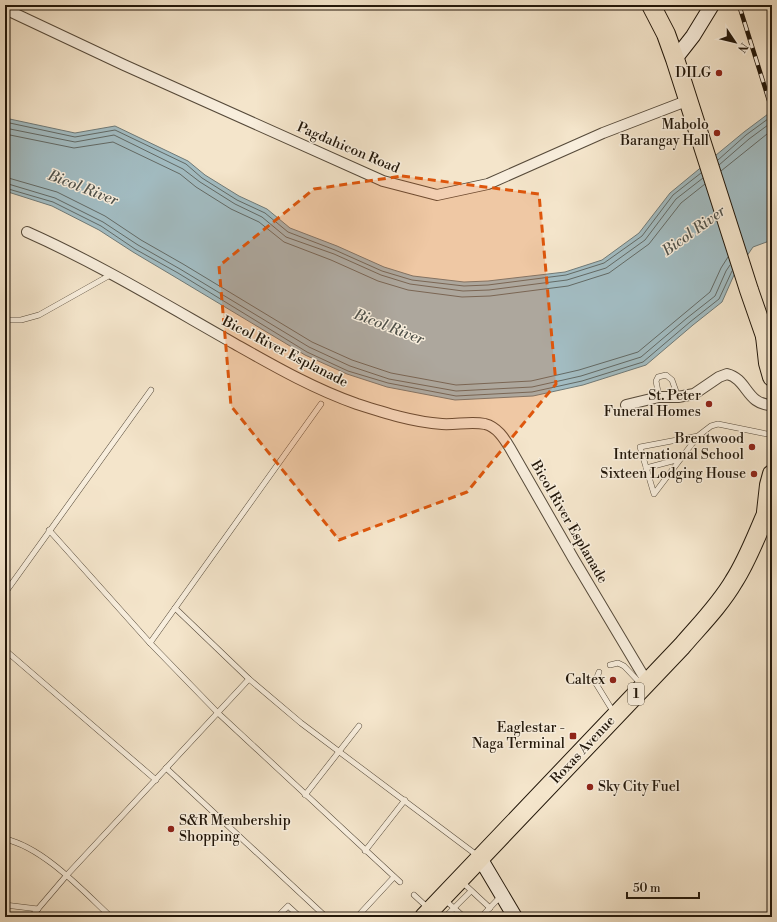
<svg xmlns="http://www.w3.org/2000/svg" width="777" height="922" font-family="'Libre Bodoni',serif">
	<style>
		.water { fill: #a2bcc2; stroke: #6f7a78 }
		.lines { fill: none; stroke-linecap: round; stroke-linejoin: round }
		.shore { stroke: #626a66; stroke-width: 1 }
		.lane-casing { stroke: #564a3a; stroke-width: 6 }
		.street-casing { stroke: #564a3a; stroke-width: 12 }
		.secondary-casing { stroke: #22170a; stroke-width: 16 }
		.highway-casing { stroke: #22170a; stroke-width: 20 }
		.lane { stroke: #f8eedd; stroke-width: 5 }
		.street { stroke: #f8eedd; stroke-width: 10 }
		.secondary { stroke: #f8eedd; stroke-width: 14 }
		.highway { stroke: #f4e5cb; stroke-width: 18 }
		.rail-casing { stroke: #22170a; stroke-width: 4.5 }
		.rail { stroke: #f8eedd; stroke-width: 3; stroke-dasharray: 9; stroke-linecap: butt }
		.marked { fill: #de560c; fill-opacity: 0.2; stroke: #de560c; stroke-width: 3; stroke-dasharray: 8 5; stroke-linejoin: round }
		.poi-dot { fill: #8f2418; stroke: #f8eedd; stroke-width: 1.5 }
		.labels { text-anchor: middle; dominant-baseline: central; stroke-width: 3; stroke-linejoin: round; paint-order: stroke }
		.shield { fill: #f8eedd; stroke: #625849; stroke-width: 1 }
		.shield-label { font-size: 13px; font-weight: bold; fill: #22170a }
		.poi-label { font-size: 14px; fill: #22170a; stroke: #f8eedd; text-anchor: end }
		.street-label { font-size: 14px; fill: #22170a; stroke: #f8eedd }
		.water-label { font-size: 15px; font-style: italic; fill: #4f514a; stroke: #f8eedd }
	</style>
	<rect width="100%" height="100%" fill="#f4e5cb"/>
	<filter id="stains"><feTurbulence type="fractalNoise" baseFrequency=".005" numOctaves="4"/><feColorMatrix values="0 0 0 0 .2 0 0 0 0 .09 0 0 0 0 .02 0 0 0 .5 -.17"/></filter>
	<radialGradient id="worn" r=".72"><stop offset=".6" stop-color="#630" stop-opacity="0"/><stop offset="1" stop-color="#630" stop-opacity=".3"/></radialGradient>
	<path class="water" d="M 772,111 L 772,240 L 753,247 L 734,275 L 722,302 L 693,325 L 646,365 L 583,385 L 533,396 L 455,400 L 387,387 L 347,374 L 305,355 L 175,277 L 133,252 L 99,230 L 52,206 L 5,191 L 5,118 L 75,133 L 115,126 L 188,161 L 205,175 L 239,196 L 267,209 L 290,228 L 337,246 L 384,267 L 413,276 L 464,282 L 488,281 L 565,272 L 602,260 L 639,233 L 670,193 L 744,132 Z"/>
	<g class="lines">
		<g class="shore">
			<path d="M 5,122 L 75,137 L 115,130 L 186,164 L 202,178 L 237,200 L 265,213 L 288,232 L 335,250 L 382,271 L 412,280 L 464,286 L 488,285 L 566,275 L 604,263 L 642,236 L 673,195 L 701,173"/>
			<path d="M 5,128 L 75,142 L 114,135 L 183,169 L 200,182 L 235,204 L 262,217 L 286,237 L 334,254 L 381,275 L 410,284 L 463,291 L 489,290 L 567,280 L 606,268 L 645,240 L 676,199 L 703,178"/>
			<path d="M 5,134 L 74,148 L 113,142 L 180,174 L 196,187 L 231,209 L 259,222 L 284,242 L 331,260 L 378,281 L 408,290 L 462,297 L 490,296 L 568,286 L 609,273 L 649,244 L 681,203 L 705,184"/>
			<path d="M 718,160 L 746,135 L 772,116"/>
			<path d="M 719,165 L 749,139 L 772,122"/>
			<path d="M 721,171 L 772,130"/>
			<path d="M 5,177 L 57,192 L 105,216 L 141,240 L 183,264 L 312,342 L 352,360 L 391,373 L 456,385 L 531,381 L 579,370 L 638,352 L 710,292 L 721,268 L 728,257"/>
			<path d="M 5,183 L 55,198 L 103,222 L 138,245 L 180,269 L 309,347 L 350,366 L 389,379 L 456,391 L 532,387 L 581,376 L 641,357 L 687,318 L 715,296 L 726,271 L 730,265"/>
			<path d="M 5,188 L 53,202 L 101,226 L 135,249 L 178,273 L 307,352 L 348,371 L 388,383 L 456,396 L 532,392 L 582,381 L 643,362 L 690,322 L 719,299 L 732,271"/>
		</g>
		<defs>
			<g id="lane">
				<path d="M 5,320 L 21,320 L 39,315 L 112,274"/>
				<path d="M 659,397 L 656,381 L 658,377 L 666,375 L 672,380 L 678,397"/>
				<path d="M 698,436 L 640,447 L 654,494 L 698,436 L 711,426 L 718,424 L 772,435"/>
				<path d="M 646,468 L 680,459"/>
				<path d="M 49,530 L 150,643 L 218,713 L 400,882"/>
				<path d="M 5,593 L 151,390"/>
				<path d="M 175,608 L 249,679 L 301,723 L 478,856"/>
				<path d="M 150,643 L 321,404"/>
				<path d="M 5,650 L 156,780"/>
				<path d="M 610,665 L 618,663 L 624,666 L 641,684"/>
				<path d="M 599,672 L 595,682 L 614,713"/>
				<path d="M 166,768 L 326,917"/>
				<path d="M 305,795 L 359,726"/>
				<path d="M 5,839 C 44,848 82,890 111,917"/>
				<path d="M 365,851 L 405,800"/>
				<path d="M 461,881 L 490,908"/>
				<path d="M 414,895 L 438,917"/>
				<path d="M 445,900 L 464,917"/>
				<path d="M 5,905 L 38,909"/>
				<path d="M 31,917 L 66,876 L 249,679"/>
				<path d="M 277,917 L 288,906 L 300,917"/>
				<path d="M 357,917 L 394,877"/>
				<path d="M 445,917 L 471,891"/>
				<path d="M 481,917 L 501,896"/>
			</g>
			<g id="street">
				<path d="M 5,9 L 124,65 L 383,181 L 437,195 L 488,184 L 603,133 L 689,100"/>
				<path d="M 27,232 C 99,264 166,305 235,344 C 274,366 314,389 357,404 C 385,413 413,422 442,424 C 456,425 471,421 485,424 C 497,427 504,438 510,448 L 573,558 L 647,682"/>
				<path d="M 626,405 L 659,397 L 678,397 L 694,394 L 719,377 L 727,374 C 748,379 746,405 772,405"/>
			</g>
			<g id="secondary">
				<path d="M 675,59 L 693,36 L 712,5"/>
				<path d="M 480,858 L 515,917"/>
			</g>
			<g id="highway">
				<path d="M 651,5 L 666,34 L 675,59 L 749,290 L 765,336 L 772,348"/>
				<path d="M 765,336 L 768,363 L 772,377"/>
				<path d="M 766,512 L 769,485 L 772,474"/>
				<path d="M 424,917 L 682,646 C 700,625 720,605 734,581 C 750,556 759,528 772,501"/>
			</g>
		</defs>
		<use href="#lane" class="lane-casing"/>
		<use href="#street" class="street-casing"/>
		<use href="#secondary" class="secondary-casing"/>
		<use href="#highway" class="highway-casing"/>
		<use href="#lane" class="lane"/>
		<use href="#street" class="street"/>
		<use href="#secondary" class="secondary"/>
		<use href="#highway" class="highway"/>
		<defs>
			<path id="rail" d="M 739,5 L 772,110"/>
		</defs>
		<use href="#rail" class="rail-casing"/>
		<use href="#rail" class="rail"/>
	</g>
	<path class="marked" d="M 402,176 L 539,194 L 556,384 L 467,492 L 339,540 L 231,406 L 219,266 L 314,189 Z"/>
	<g class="poi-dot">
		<circle cx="719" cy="73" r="4"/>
		<circle cx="717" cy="133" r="4"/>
		<circle cx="709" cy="404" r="4"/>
		<circle cx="752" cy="447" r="4"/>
		<circle cx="754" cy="474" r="4"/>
		<circle cx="613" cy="680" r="4"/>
		<rect x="569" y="732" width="8" height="8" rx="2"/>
		<circle cx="590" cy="787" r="4"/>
		<circle cx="171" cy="829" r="4"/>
	</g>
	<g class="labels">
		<rect class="shield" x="628" y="683" width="16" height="22" rx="3"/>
		<g class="shield-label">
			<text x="636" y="694">1</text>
		</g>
		<g class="poi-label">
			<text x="711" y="73">DILG</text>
			<text x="709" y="125">Mabolo<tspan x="709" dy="16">Barangay Hall</tspan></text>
			<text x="701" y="396">St. Peter<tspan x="701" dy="16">Funeral Homes</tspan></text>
			<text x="744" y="439">Brentwood<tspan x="744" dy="16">International School</tspan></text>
			<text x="746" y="474">Sixteen Lodging House</text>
			<text x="605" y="680">Caltex</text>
			<text x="565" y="728">Eaglestar -<tspan x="565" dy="16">Naga Terminal</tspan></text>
			<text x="598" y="787" text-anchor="start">Sky City Fuel</text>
			<text x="179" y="821" text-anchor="start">S&amp;R Membership<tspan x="179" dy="16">Shopping</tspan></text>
		</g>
		<g class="street-label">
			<text transform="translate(348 148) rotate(23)">Pagdahicon Road</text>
			<text transform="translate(285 352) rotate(27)">Bicol River Esplanade</text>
			<text transform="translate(569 522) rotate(60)">Bicol River Esplanade</text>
			<text transform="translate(583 750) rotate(-47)">Roxas Avenue</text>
		</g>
		<g class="water-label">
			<text transform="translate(83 188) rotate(21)">Bicol River</text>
			<text transform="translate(694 231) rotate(-36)">Bicol River</text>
			<text transform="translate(389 327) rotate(21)">Bicol River</text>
		</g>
	</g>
	<rect width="777" height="922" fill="none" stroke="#f4e5cb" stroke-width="20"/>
	<rect x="6" y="6" width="765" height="910" fill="none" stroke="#22170a" stroke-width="2"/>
	<rect x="10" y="10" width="757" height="902" fill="none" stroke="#22170a"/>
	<g transform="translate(735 42) rotate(125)" stroke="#f8eedd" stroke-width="3" paint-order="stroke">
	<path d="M0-3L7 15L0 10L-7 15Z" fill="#22170a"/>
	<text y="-6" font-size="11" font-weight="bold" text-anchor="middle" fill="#22170a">N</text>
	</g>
	<path d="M627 892v6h72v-6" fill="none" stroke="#22170a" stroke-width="2"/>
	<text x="633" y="892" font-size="12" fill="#22170a" stroke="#f8eedd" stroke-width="3" paint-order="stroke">50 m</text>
	<rect width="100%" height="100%" filter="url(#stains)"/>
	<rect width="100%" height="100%" fill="url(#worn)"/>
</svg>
